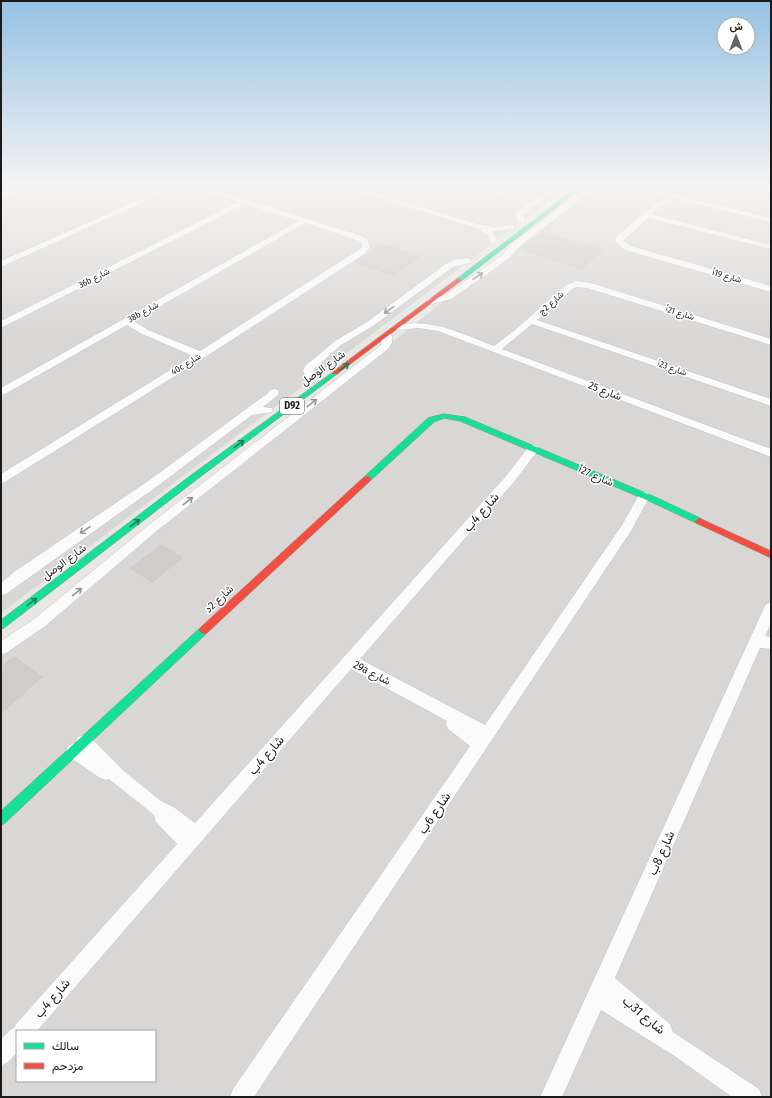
<svg xmlns="http://www.w3.org/2000/svg" width="772" height="1098" font-family="'Fira Sans Condensed',Vazirmatn,sans-serif">
	<style>
		.residential { fill: #d8d7d5; fill-rule: evenodd }
		.building { fill: #d0cdcb; stroke: #ccc9c5 }
		.lines { fill: none; stroke-linecap: round; stroke-linejoin: round }
		.street-casing { stroke: #c2c1c0; stroke-width: 1 }
		.fast-casing { stroke: #90917e; stroke-width: 1 }
		.jam-casing { stroke: #90917e; stroke-width: 1 }
		.street { fill: #fcfbfb; fill-rule: evenodd }
		.fast { fill: #16e098; fill-rule: evenodd }
		.jam { fill: #f24e42; fill-rule: evenodd }
		.oneway { stroke: #979696 }
		.oneway2 { stroke: #187e5a }
		.labels { text-anchor: middle; dominant-baseline: central; stroke-width: 3; stroke-linejoin: round; paint-order: stroke }
		.far-street-label { font-size: 9px; fill: #1b1b1b; stroke: #fff }
		.shield { fill: #fff; stroke: #5f5f5f; stroke-width: 1 }
		.shield-label { font-size: 10px; font-weight: bold; fill: #1b1b1b }
		.street-label { font-size: 11px; fill: #1b1b1b; stroke: #fff }
		.near-street-label { font-size: 13px; fill: #1b1b1b; stroke: #fff }
	</style>
	<rect width="100%" height="100%" fill="#e9e7e4"/>
	<g class="residential">
		<path d="M 1,186 L 569,186 L 1,613 Z"/>
		<path d="M 590,186 L 771,186 L 771,1097 L 1,1097 L 1,651 ZM 17,1031 L 155,1031 L 155,1081 L 17,1081 Z"/>
	</g>
	<g class="building">
		<path d="M 501,186 L 536,186 L 504,207 L 491,203 L 511,191 L 501,189 Z"/>
		<path d="M 544,233 L 603,250 L 581,269 L 521,250 L 525,248 L 523,247 L 539,235 Z"/>
		<path d="M 382,244 L 420,256 L 393,275 L 354,262 Z"/>
		<path d="M 162,545 L 182,558 L 152,582 L 131,568 Z"/>
		<path d="M 14,657 L 42,677 L 1,713 L 1,668 Z"/>
	</g>
	<g class="lines">
		<defs>
			<g id="street">
				<path d="M 23,186 L 33,186 L 1,198 L 1,194 Z"/>
				<path d="M 170,186 L 179,186 L 1,267 L 1,261 Z"/>
				<path d="M 194,186 L 203,186 L 359,235 L 367,239 L 370,246 L 366,253 L 199,361 L 5,482 L 1,483 L 1,474 L 193,356 L 142,334 L 127,325 L 5,394 L 1,395 L 1,388 L 298,221 L 245,204 L 1,328 L 1,321 L 238,202 L 194,188 ZM 305,223 L 353,239 L 361,242 L 362,246 L 360,249 L 200,351 L 148,330 L 134,321 Z"/>
				<path d="M 339,186 L 349,186 L 478,224 L 494,227 L 512,225 L 516,227 L 512,229 L 492,231 L 498,241 L 494,243 L 491,243 L 488,235 L 477,228 Z"/>
				<path d="M 553,186 L 561,186 L 523,215 L 525,221 L 524,223 L 518,223 L 515,216 L 517,212 Z"/>
				<path d="M 579,186 L 585,186 L 588,192 L 587,194 L 519,247 L 509,258 L 493,270 L 451,299 L 432,304 L 429,303 L 427,301 L 429,299 L 445,295 L 487,266 L 503,254 L 513,243 L 580,191 Z"/>
				<path d="M 631,186 L 641,186 L 771,218 L 771,222 L 671,198 L 652,214 L 771,245 L 771,249 L 648,218 L 623,241 L 631,246 L 771,286 L 771,292 L 625,250 L 615,241 L 617,236 L 665,196 L 631,188 Z"/>
				<path d="M 468,258 L 472,261 L 471,263 L 453,267 L 373,326 L 341,345 L 314,369 L 316,378 L 315,380 L 307,380 L 303,371 L 305,366 L 335,341 L 367,322 L 447,263 L 457,259 Z"/>
				<path d="M 576,281 L 591,283 L 771,339 L 771,345 L 587,288 L 577,287 L 572,289 L 537,320 L 771,399 L 771,406 L 532,324 L 502,349 L 771,449 L 771,457 L 438,331 L 418,328 L 398,330 L 393,327 C 396,324 400,324 404,324 C 436,320 465,335 494,346 L 515,330 L 566,285 Z"/>
				<path d="M 387,332 L 392,335 L 392,343 L 388,349 L 158,530 L 44,627 L 6,653 L 1,655 L 1,641 L 34,619 L 150,524 L 381,345 L 382,335 Z"/>
				<path d="M 274,389 L 278,390 L 279,392 L 278,395 L 263,407 L 272,408 L 273,410 L 272,412 L 252,415 L 159,485 L 6,594 L 1,595 L 1,583 L 14,572 L 151,479 L 268,393 L 270,390 Z"/>
				<path d="M 533,445 L 537,446 L 539,449 L 514,482 L 360,659 L 485,725 L 622,525 L 640,493 L 644,492 L 648,493 L 650,496 L 631,531 L 254,1097 L 230,1097 L 233,1089 L 470,746 L 448,729 L 446,724 L 447,721 L 351,669 L 37,1031 L 17,1031 L 17,1053 L 8,1062 L 1,1066 L 1,1039 L 10,1030 L 14,1028 L 16,1024 L 177,844 L 156,822 L 154,815 L 109,779 L 106,780 L 100,778 L 68,756 L 66,751 L 68,746 L 74,743 L 77,745 L 76,742 L 78,737 L 84,735 L 90,737 L 124,771 L 161,801 L 175,808 L 195,823 L 506,476 L 529,446 Z"/>
				<path d="M 771,602 L 771,624 L 765,636 L 771,637 L 771,649 L 760,648 L 615,978 L 670,1024 L 673,1032 L 759,1089 L 762,1097 L 732,1097 L 676,1057 L 601,1010 L 562,1097 L 540,1097 L 764,608 L 766,604 Z"/>
			</g>
			<g id="fast">
				<path d="M 579,186 L 584,186 L 461,281 L 457,281 L 457,279 Z"/>
				<path d="M 335,371 L 339,373 L 337,374 L 196,480 L 4,628 L 1,629 L 1,620 L 190,476 Z"/>
				<path d="M 444,414 L 465,417 L 655,497 L 702,519 L 703,521 L 702,523 L 696,523 L 649,501 L 460,421 L 444,418 L 434,422 L 370,481 L 364,481 L 363,479 L 364,477 L 428,418 Z"/>
				<path d="M 204,626 L 207,627 L 209,630 L 207,633 L 5,823 L 1,825 L 1,811 L 201,627 Z"/>
			</g>
			<g id="jam">
				<path d="M 457,279 L 462,280 L 337,374 L 333,374 L 333,372 Z"/>
				<path d="M 367,476 L 370,477 L 371,479 L 370,481 L 207,633 L 204,634 L 201,633 L 199,630 L 201,627 L 364,477 Z"/>
				<path d="M 699,518 L 771,551 L 771,558 L 696,523 L 695,521 Z"/>
			</g>
		</defs>
		<use href="#street" class="street-casing"/>
		<use href="#fast" class="fast-casing"/>
		<use href="#jam" class="jam-casing"/>
		<use href="#street" class="street"/>
		<use href="#fast" class="fast"/>
		<use href="#jam" class="jam"/>
	</g>
	<defs><path id="oneway-shaft" d="M-6 0H5M1.5-3L5.5 0L1.5 3" fill="none" stroke-width="1.6" stroke-linecap="round" stroke-linejoin="round"/></defs>
	<g class="oneway">
		<use href="#oneway-shaft" transform="translate(478 276) rotate(-33)"/>
		<use href="#oneway-shaft" transform="translate(389 310) rotate(144)"/>
		<use href="#oneway-shaft" transform="translate(312 403) rotate(-38)"/>
		<use href="#oneway-shaft" transform="translate(188 501) rotate(-38)"/>
		<use href="#oneway-shaft" transform="translate(85 530) rotate(146)"/>
		<use href="#oneway-shaft" transform="translate(77 592) rotate(-39)"/>
	</g>
	<g class="oneway2">
		<use href="#oneway-shaft" transform="translate(344 367) rotate(-36)"/>
		<use href="#oneway-shaft" transform="translate(239 444) rotate(-36)"/>
		<use href="#oneway-shaft" transform="translate(135 523) rotate(-37)"/>
		<use href="#oneway-shaft" transform="translate(32 602) rotate(-38)"/>
	</g>
	<linearGradient id="sky" x2="0" y2="1"><stop stop-color="#95c1e3"/><stop offset="0.55" stop-color="#f5f4f3"/><stop offset="1" stop-color="#f5f4f3" stop-opacity="0"/></linearGradient>
	<rect width="772" height="339" fill="url(#sky)"/>
	<g class="labels">
		<g class="far-street-label">
			<text transform="translate(727 276) rotate(16)">شارع 19أ</text>
			<text transform="translate(94 278) rotate(-27)">36b شارع</text>
			<text transform="translate(551 303) rotate(-42)">شارع 2ج</text>
			<text transform="translate(143 312) rotate(-29)">38b شارع</text>
			<text transform="translate(680 313) rotate(17)">شارع 21أ</text>
			<text transform="translate(186 364) rotate(-32)">40c شارع</text>
			<text transform="translate(672 368) rotate(19)">شارع 23أ</text>
		</g>
		<rect class="shield" x="280" y="398" width="24" height="16" rx="3"/>
		<g class="shield-label">
			<text x="292" y="406">D92</text>
		</g>
		<g class="street-label">
			<text transform="translate(323 368) rotate(-36)">شارع الوصل</text>
			<text transform="translate(605 391) rotate(21)">شارع 25</text>
			<text transform="translate(596 476) rotate(23)">شارع 27أ</text>
			<text transform="translate(64 562) rotate(-37)">شارع الوصل</text>
			<text transform="translate(219 599) rotate(-43)">شارع 2د</text>
			<text transform="translate(372 673) rotate(27)">29a شارع</text>
		</g>
		<g class="near-street-label">
			<text transform="translate(481 512) rotate(-49)">شارع 4ب</text>
			<text transform="translate(266 755) rotate(-49)">شارع 4ب</text>
			<text transform="translate(434 813) rotate(-56)">شارع 6ب</text>
			<text transform="translate(661 853) rotate(-66)">شارع 8ب</text>
			<text transform="translate(52 998) rotate(-49)">شارع 4ب</text>
			<text transform="translate(644 1015) rotate(40)">شارع 31ب</text>
		</g>
	</g>
	<rect width="772" height="1098" fill="none" stroke="#1b1b1b" stroke-width="4"/>
	<rect x="16" y="1030" width="140" height="52" fill="#ffffff" stroke="#a4a4a4"/>
	<rect x="24" y="1043" width="20" height="6" fill="#16e098" stroke="#a4a4a4"/>
	<text x="52" y="1050" font-size="12" fill="#1b1b1b">سالك</text>
	<rect x="24" y="1063" width="20" height="6" fill="#f24e42" stroke="#a4a4a4"/>
	<text x="52" y="1070" font-size="12" fill="#1b1b1b">مزدحم</text>
	<g transform="translate(736 36)"><circle r="19" fill="#ffffff" stroke="#a4a4a4"/>
	<path d="M0-3L7 15L0 10L-7 15Z" fill="#636261"/>
	<text y="-6" font-size="11" font-weight="bold" text-anchor="middle" fill="#1b1b1b">ش</text>
	</g>
</svg>
